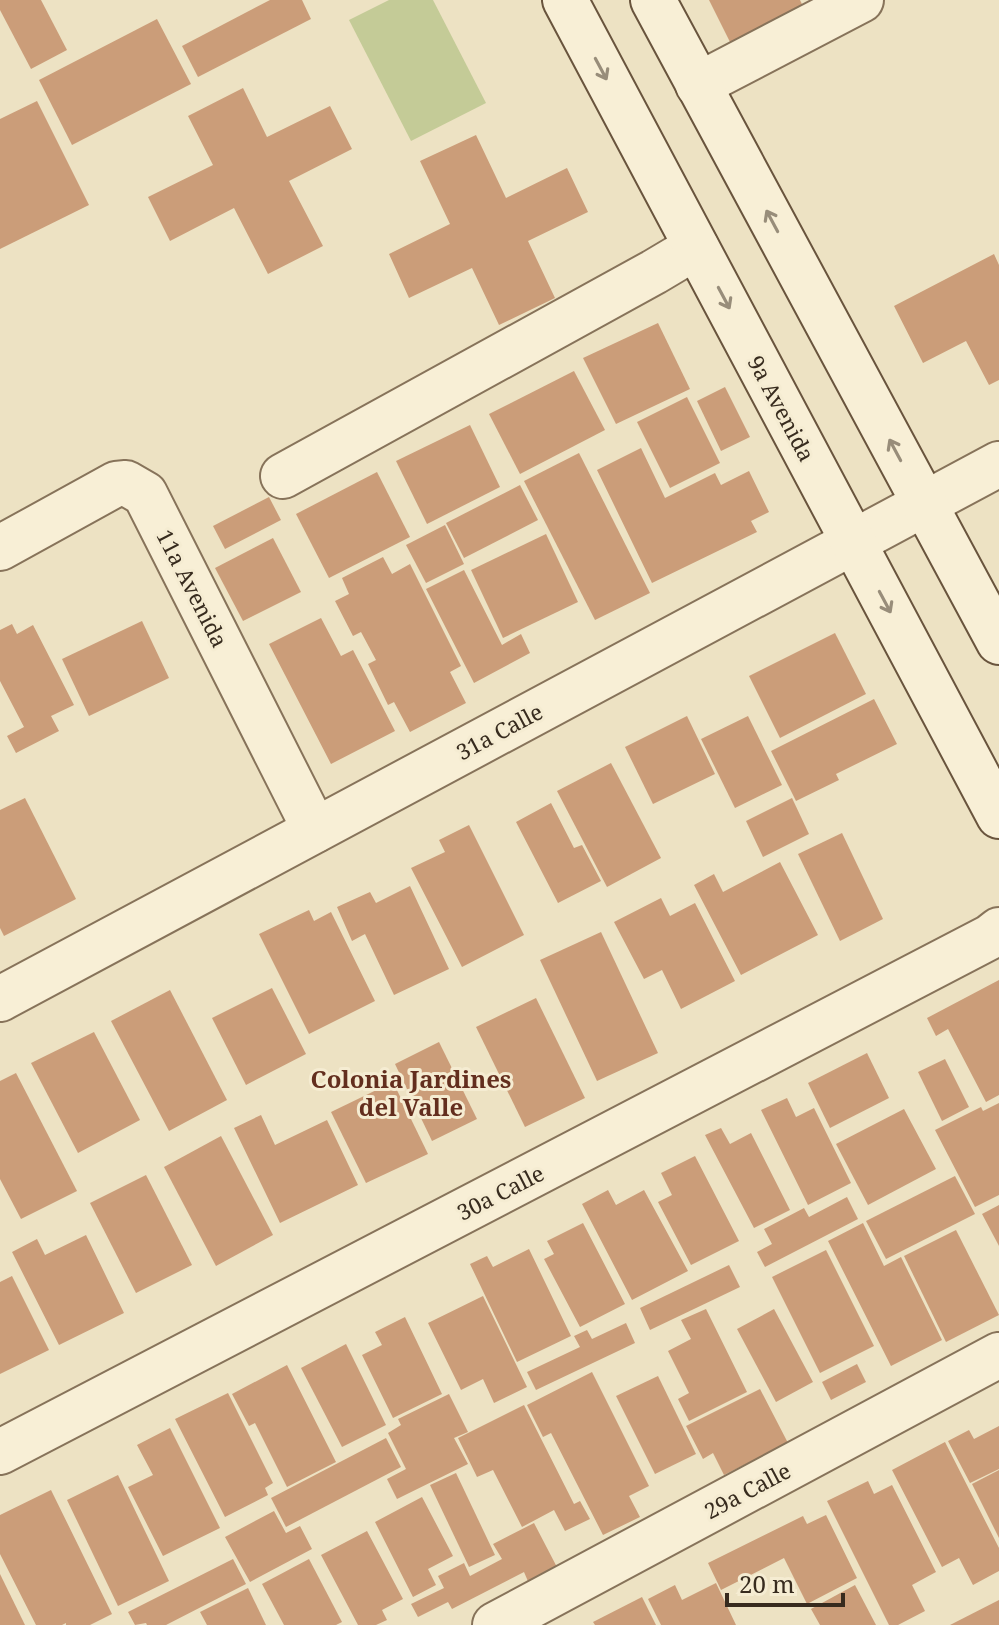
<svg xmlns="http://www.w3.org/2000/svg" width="999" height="1625" font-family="'Noto Serif',serif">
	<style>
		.green { fill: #c4cb97 }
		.building { fill: #cb9d79 }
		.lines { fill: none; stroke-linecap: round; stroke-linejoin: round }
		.street-casing { stroke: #87735a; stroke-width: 48 }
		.secondary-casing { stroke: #69543d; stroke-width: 48 }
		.street { stroke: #f8efd6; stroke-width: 44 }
		.secondary { stroke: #f8efd6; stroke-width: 44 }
		.oneway { stroke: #988d7a }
		.labels { text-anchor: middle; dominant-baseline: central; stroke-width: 6; stroke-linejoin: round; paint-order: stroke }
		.street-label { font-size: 22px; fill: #372b1e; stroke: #f5ecd2 }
		.neighbourhood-label { font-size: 24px; font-weight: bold; fill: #632e1e; stroke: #f5ecd2 }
	</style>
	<rect width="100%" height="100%" fill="#ede2c3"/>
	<path class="green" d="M 389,0 L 433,0 L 486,103 L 411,141 L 349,20 Z"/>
	<g class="building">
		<path d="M 0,0 L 41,0 L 67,50 L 31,69 L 0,10 Z"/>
		<path d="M 270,0 L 302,0 L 311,19 L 198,77 L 182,46 Z"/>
		<path d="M 709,0 L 800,0 L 809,19 L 737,56 Z"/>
		<path d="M 157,19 L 191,84 L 72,145 L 39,80 Z"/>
		<path d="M 243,88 L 267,137 L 330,106 L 352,149 L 289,181 L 323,246 L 268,274 L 234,208 L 170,241 L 148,197 L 213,165 L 188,116 Z"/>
		<path d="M 37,101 L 89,205 L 0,249 L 0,119 Z"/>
		<path d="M 476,135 L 506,198 L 567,168 L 588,212 L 528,241 L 555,298 L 499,325 L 472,268 L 409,298 L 389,254 L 450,224 L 420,161 Z"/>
		<path d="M 994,254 L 999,265 L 999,380 L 989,385 L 966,341 L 923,363 L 894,306 Z"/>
		<path d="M 658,323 L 690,389 L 616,424 L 583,358 Z"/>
		<path d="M 574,371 L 605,430 L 520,474 L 489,414 Z"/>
		<path d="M 725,387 L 750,437 L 721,451 L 697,401 Z"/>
		<path d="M 687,397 L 720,463 L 670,488 L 637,422 Z"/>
		<path d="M 470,425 L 500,487 L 427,524 L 396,461 Z"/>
		<path d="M 641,448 L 665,498 L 715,473 L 721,485 L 749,471 L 769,512 L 751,521 L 757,532 L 652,583 L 597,470 Z"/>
		<path d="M 579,453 L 650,593 L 595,620 L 524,481 Z"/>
		<path d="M 377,472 L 410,537 L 329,578 L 296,514 Z"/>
		<path d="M 520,485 L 538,520 L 464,558 L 446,523 Z"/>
		<path d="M 269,497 L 281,520 L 225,549 L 213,526 Z"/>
		<path d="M 445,525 L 464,564 L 426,583 L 406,545 Z"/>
		<path d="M 546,534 L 578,602 L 503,638 L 471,570 Z"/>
		<path d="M 273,538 L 301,592 L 243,621 L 215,568 Z"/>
		<path d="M 383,557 L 392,574 L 410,564 L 461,666 L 450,672 L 466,703 L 410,732 L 394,702 L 388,705 L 368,664 L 376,660 L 361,632 L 353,636 L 335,601 L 349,594 L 342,578 Z"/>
		<path d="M 464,570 L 502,645 L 521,634 L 530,653 L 474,683 L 426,589 Z"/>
		<path d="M 321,618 L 341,656 L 353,650 L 395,731 L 331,764 L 269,644 Z"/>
		<path d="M 142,621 L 169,678 L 89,716 L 62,659 Z"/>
		<path d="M 12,624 L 17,634 L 33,625 L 74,705 L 51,716 L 59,731 L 16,753 L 7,736 L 24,727 L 0,681 L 0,630 Z"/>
		<path d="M 835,633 L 866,694 L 780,738 L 749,676 Z"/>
		<path d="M 874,699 L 897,744 L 836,774 L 839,780 L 796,801 L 771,751 Z"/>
		<path d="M 687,716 L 715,774 L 653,804 L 625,747 Z"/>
		<path d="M 748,716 L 782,785 L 735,808 L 701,739 Z"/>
		<path d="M 611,763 L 661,858 L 607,887 L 557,791 Z"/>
		<path d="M 25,798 L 76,899 L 4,936 L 0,928 L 0,810 Z"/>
		<path d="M 792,798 L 809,834 L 763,857 L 746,821 Z"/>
		<path d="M 551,803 L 574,848 L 582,845 L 601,881 L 558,903 L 516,822 Z"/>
		<path d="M 469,825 L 524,935 L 462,967 L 411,868 L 445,852 L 439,840 Z"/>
		<path d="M 842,833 L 883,919 L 840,941 L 798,854 Z"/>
		<path d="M 780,862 L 818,935 L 741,975 L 694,885 L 714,874 L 723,892 Z"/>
		<path d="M 410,886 L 449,969 L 394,995 L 365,934 L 352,941 L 337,907 L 370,892 L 376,903 Z"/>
		<path d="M 661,898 L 670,916 L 695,903 L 735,981 L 681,1009 L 662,970 L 644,979 L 614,922 Z"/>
		<path d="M 309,910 L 314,921 L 331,912 L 375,1001 L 309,1034 L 259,934 Z"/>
		<path d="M 601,932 L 658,1053 L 597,1081 L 540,960 Z"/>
		<path d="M 999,980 L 999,1095 L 986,1102 L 948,1029 L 936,1036 L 927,1018 Z"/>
		<path d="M 272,988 L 306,1054 L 246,1085 L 212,1018 Z"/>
		<path d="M 170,990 L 227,1100 L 169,1131 L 111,1021 Z"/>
		<path d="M 536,998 L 585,1098 L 525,1127 L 476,1027 Z"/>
		<path d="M 94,1032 L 140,1120 L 78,1153 L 31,1063 Z"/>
		<path d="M 439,1042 L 477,1119 L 432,1141 L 395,1064 Z"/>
		<path d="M 867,1053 L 889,1098 L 830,1128 L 808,1083 Z"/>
		<path d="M 945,1059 L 969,1107 L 942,1121 L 918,1072 Z"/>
		<path d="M 16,1073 L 77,1191 L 21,1219 L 0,1179 L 0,1081 Z"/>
		<path d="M 393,1082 L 428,1154 L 366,1183 L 331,1112 Z"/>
		<path d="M 787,1098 L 796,1117 L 814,1108 L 851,1183 L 808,1205 L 761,1110 Z"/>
		<path d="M 999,1103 L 999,1195 L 975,1207 L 935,1130 L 981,1107 L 983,1111 Z"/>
		<path d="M 904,1109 L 936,1169 L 868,1205 L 836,1144 Z"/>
		<path d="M 261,1115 L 275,1145 L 327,1120 L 358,1185 L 280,1223 L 234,1128 Z"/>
		<path d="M 721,1128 L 730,1144 L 751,1133 L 790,1210 L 754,1228 L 705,1135 Z"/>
		<path d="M 221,1136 L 273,1235 L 216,1266 L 164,1167 Z"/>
		<path d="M 695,1156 L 739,1241 L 691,1265 L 658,1202 L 672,1195 L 661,1173 Z"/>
		<path d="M 146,1175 L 192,1265 L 136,1293 L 90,1203 Z"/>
		<path d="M 955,1176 L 975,1214 L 886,1259 L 866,1221 Z"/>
		<path d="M 608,1190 L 616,1205 L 644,1190 L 688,1271 L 632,1300 L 582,1204 Z"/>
		<path d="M 847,1197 L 858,1219 L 765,1267 L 757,1252 L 772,1244 L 764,1229 L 804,1208 L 809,1217 Z"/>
		<path d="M 999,1205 L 999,1246 L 982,1214 Z"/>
		<path d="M 583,1223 L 625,1304 L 580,1327 L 544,1259 L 554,1254 L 547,1241 Z"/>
		<path d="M 863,1223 L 884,1266 L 901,1257 L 942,1340 L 891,1366 L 828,1241 Z"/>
		<path d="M 956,1230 L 999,1315 L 946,1342 L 904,1256 Z"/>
		<path d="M 86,1235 L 124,1313 L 59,1345 L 12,1252 L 37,1239 L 45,1255 Z"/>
		<path d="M 529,1249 L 571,1336 L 517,1362 L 470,1264 L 487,1256 L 493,1267 Z"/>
		<path d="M 826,1250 L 874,1346 L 820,1373 L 772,1277 Z"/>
		<path d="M 729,1265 L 740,1287 L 650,1330 L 640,1308 Z"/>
		<path d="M 12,1276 L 49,1350 L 0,1374 L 0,1282 Z"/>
		<path d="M 483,1296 L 527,1387 L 494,1403 L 483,1379 L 461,1390 L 428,1323 Z"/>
		<path d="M 706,1309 L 747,1392 L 689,1421 L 678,1399 L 689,1393 L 668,1351 L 691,1339 L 681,1320 Z"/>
		<path d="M 774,1309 L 813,1382 L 776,1402 L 737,1329 Z"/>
		<path d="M 405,1317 L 442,1394 L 393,1418 L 362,1355 L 382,1345 L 375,1332 Z"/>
		<path d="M 626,1323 L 635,1343 L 536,1390 L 527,1372 L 580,1347 L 574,1336 L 587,1330 L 592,1339 Z"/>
		<path d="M 346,1344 L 386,1425 L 342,1447 L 301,1368 Z"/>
		<path d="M 857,1364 L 866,1382 L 831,1400 L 822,1382 Z"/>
		<path d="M 287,1365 L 336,1462 L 287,1487 L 255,1423 L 249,1426 L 232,1394 Z"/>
		<path d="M 592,1372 L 649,1486 L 629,1496 L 640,1517 L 603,1535 L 551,1433 L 543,1437 L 527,1405 Z"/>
		<path d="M 658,1376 L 696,1454 L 655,1474 L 616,1396 Z"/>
		<path d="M 760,1389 L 788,1443 L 724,1475 L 713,1453 L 703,1459 L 686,1426 Z"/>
		<path d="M 228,1393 L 273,1483 L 265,1488 L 268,1495 L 225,1517 L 175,1419 Z"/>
		<path d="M 449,1394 L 468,1432 L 454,1438 L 468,1464 L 397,1499 L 387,1479 L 406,1469 L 388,1433 L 401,1425 L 398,1419 Z"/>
		<path d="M 524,1405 L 574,1504 L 580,1501 L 590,1519 L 565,1531 L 554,1510 L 522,1527 L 493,1470 L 477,1477 L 458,1438 Z"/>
		<path d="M 999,1426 L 999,1469 L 970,1483 L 948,1441 L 969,1430 L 974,1439 Z"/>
		<path d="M 170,1428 L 220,1528 L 163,1556 L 128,1487 L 153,1475 L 137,1445 Z"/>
		<path d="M 386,1438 L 401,1467 L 286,1527 L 271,1498 Z"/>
		<path d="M 945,1442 L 999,1548 L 999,1571 L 973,1585 L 959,1558 L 942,1567 L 892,1470 Z"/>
		<path d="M 999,1470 L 999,1538 L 972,1484 Z"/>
		<path d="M 456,1473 L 495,1555 L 469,1567 L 430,1485 Z"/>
		<path d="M 118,1475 L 169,1581 L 118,1606 L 67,1500 Z"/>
		<path d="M 868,1481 L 874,1494 L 892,1485 L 936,1572 L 912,1585 L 925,1611 L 898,1625 L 889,1625 L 827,1501 Z"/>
		<path d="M 51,1490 L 112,1614 L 90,1625 L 66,1625 L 66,1623 L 62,1625 L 36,1625 L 0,1554 L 0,1515 Z"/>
		<path d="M 422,1497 L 453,1556 L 428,1569 L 436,1585 L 413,1597 L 375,1522 Z"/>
		<path d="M 274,1511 L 286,1533 L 300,1526 L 312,1549 L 250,1582 L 225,1537 Z"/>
		<path d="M 826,1515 L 857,1578 L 807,1604 L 784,1558 L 721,1590 L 708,1563 L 803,1516 L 807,1524 Z"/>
		<path d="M 534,1523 L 559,1571 L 530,1586 L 524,1572 L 452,1609 L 448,1602 L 418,1617 L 411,1604 L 444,1588 L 438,1576 L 464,1563 L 470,1576 L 502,1559 L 493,1544 Z"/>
		<path d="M 367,1531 L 403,1599 L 382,1610 L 387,1620 L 376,1625 L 358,1625 L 321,1555 Z"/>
		<path d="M 233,1559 L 246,1584 L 166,1625 L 147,1625 L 146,1623 L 135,1625 L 128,1612 Z"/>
		<path d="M 309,1559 L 342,1622 L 336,1625 L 284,1625 L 262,1584 Z"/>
		<path d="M 0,1574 L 25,1625 L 0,1625 Z"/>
		<path d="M 716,1583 L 736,1625 L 661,1625 L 648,1599 L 675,1585 L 682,1600 Z"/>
		<path d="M 855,1585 L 876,1625 L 820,1625 L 811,1609 Z"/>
		<path d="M 248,1588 L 266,1625 L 207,1625 L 200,1612 Z"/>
		<path d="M 642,1597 L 656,1625 L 595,1625 L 593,1622 Z"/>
		<path d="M 999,1600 L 999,1625 L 950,1625 Z"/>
	</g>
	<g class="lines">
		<defs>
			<g id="street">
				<path d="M 698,85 L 861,0"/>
				<path d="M 283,476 L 654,272 L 696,247"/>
				<path d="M 0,548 L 116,484 L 126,483 L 145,494 L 315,830"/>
				<path d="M 0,999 L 999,464"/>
				<path d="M 0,1452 L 990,937 L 999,930"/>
				<path d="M 495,1625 L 999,1355"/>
			</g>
			<g id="secondary">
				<path d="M 565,0 L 999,816"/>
				<path d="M 653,0 L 999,642"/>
			</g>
		</defs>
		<use href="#street" class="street-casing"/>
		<use href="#secondary" class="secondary-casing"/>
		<use href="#street" class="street"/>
		<use href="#secondary" class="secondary"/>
	</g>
	<defs><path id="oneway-shaft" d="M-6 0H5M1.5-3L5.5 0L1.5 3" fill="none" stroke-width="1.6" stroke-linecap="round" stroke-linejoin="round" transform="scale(2)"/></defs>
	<g class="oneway">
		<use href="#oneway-shaft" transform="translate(601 69) rotate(62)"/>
		<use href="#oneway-shaft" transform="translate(772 221) rotate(-118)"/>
		<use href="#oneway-shaft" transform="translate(724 298) rotate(62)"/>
		<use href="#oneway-shaft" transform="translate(895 450) rotate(-118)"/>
		<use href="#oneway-shaft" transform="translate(885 602) rotate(62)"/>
	</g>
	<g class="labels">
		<g class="street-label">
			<text transform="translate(782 408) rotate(62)">9a Avenida</text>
			<text transform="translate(193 588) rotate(63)">11a Avenida</text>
			<text transform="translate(499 731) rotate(-28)">31a Calle</text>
			<text transform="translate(500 1192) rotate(-27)">30a Calle</text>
			<text transform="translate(747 1490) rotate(-28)">29a Calle</text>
		</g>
		<g class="neighbourhood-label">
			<text x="411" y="1078">Colonia Jardines<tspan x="411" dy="28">del Valle</tspan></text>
		</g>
	</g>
	<path d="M727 1593v12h116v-12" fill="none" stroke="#372b1e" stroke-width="4"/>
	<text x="739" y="1593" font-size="24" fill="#372b1e" stroke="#f5ecd2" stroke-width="6" paint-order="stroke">20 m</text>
</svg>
